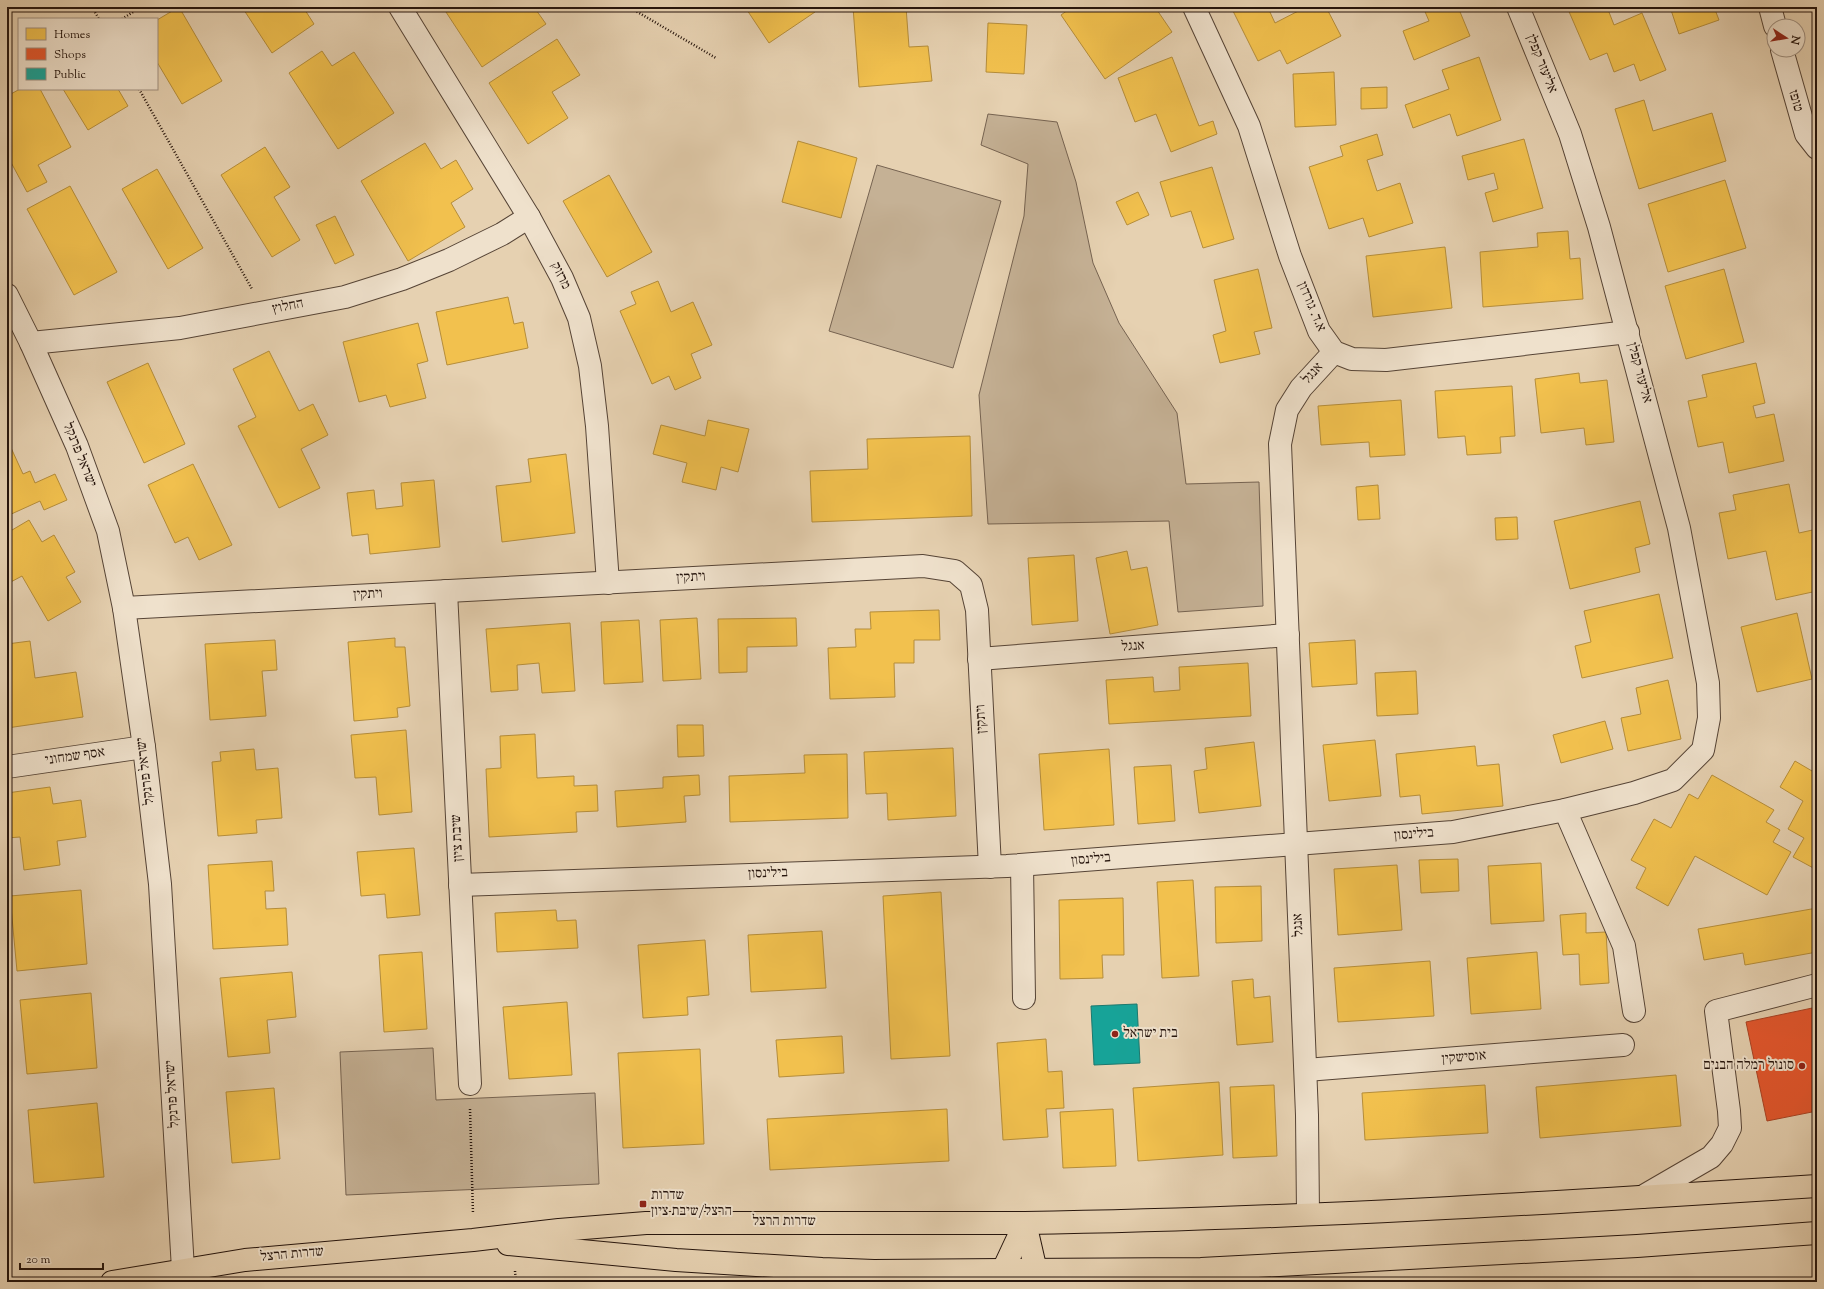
<svg xmlns="http://www.w3.org/2000/svg" width="1824" height="1289" font-family="'Sorts Mill Goudy','Frank Ruhl Libre',serif">
	<style>
		.green { fill: #c5b195; stroke: #766351 }
		.homes { fill: #f2c14e; stroke: #b58d3a }
		.shops { fill: #e4572e; stroke: #ab4324 }
		.public { fill: #17a398; stroke: #1c786e }
		.lines { fill: none; stroke-linecap: round; stroke-linejoin: round }
		.minor-casing { stroke: #564436; stroke-width: 24 }
		.major-casing { stroke: #26150d; stroke-width: 24 }
		.highway-casing { stroke: #26150d; stroke-width: 24 }
		.path { stroke: #26150d; stroke-width: 2.5; stroke-dasharray: 1 2; stroke-linecap: butt }
		.minor { stroke: #efe1cc; stroke-width: 22 }
		.major { stroke: #e6d1b1; stroke-width: 22 }
		.highway { stroke: #e6d1b1; stroke-width: 22 }
		.poi-dot { fill: #8f2418; stroke: #efe1cc; stroke-width: 1.5 }
		.labels { text-anchor: middle; dominant-baseline: central; stroke-width: 4; stroke-linejoin: round; paint-order: stroke }
		.street-label { font-size: 14px; fill: #26150d; stroke: #efe1cc }
		.poi-label { font-size: 14px; fill: #26150d; stroke: #efe1cc; text-anchor: start }
	</style>
	<rect width="100%" height="100%" fill="#e6d1b1"/>
	<filter id="stains"><feTurbulence type="fractalNoise" baseFrequency=".005" numOctaves="4"/><feColorMatrix values="0 0 0 0 .2 0 0 0 0 .09 0 0 0 0 .02 0 0 0 .5 -.17"/></filter>
	<radialGradient id="worn" r=".72"><stop offset=".6" stop-color="#630" stop-opacity="0"/><stop offset="1" stop-color="#630" stop-opacity=".3"/></radialGradient>
	<g class="green">
		<path d="M 988,114 L 1057,122 L 1076,182 L 1093,263 L 1119,323 L 1177,413 L 1186,484 L 1259,482 L 1263,606 L 1178,612 L 1169,521 L 988,524 L 979,395 L 1024,216 L 1028,164 L 981,145 Z"/>
		<path d="M 877,165 L 1001,201 L 953,368 L 829,331 Z"/>
		<path d="M 433,1048 L 436,1100 L 595,1093 L 599,1184 L 346,1195 L 340,1052 Z"/>
	</g>
	<g class="homes">
		<path d="M 179,7 L 222,81 L 182,104 L 157,62 L 157,20 Z"/>
		<path d="M 242,7 L 303,7 L 314,24 L 272,53 Z"/>
		<path d="M 447,7 L 534,7 L 546,24 L 482,67 L 444,9 Z"/>
		<path d="M 745,7 L 811,7 L 815,12 L 769,43 Z"/>
		<path d="M 853,7 L 906,7 L 909,47 L 928,46 L 932,81 L 859,87 Z"/>
		<path d="M 1072,7 L 1155,7 L 1172,32 L 1105,79 L 1061,15 Z"/>
		<path d="M 1231,7 L 1274,7 L 1269,10 L 1275,23 L 1306,7 L 1326,7 L 1341,36 L 1287,64 L 1280,50 L 1258,61 Z"/>
		<path d="M 1423,7 L 1458,7 L 1470,36 L 1414,60 L 1403,31 L 1429,21 Z"/>
		<path d="M 1567,7 L 1607,7 L 1614,25 L 1642,13 L 1666,70 L 1640,81 L 1634,64 L 1614,72 L 1607,53 L 1590,60 Z"/>
		<path d="M 1670,7 L 1714,7 L 1719,20 L 1679,34 Z"/>
		<path d="M 1814,7 L 1817,7 L 1817,25 Z"/>
		<path d="M 988,23 L 1027,25 L 1024,74 L 986,72 Z"/>
		<path d="M 557,39 L 580,75 L 552,92 L 568,118 L 528,144 L 489,83 Z"/>
		<path d="M 322,51 L 332,66 L 354,52 L 394,113 L 338,149 L 289,73 Z"/>
		<path d="M 1172,57 L 1199,126 L 1213,121 L 1217,134 L 1171,152 L 1156,114 L 1135,122 L 1118,78 Z"/>
		<path d="M 1479,57 L 1501,120 L 1457,136 L 1450,114 L 1413,128 L 1405,105 L 1449,89 L 1442,70 Z"/>
		<path d="M 1334,72 L 1336,125 L 1295,127 L 1293,74 Z"/>
		<path d="M 1387,87 L 1387,108 L 1361,109 L 1361,88 Z"/>
		<path d="M 20,89 L 40,89 L 71,147 L 38,165 L 47,182 L 27,192 L 7,155 L 7,91 L 9,95 Z"/>
		<path d="M 63,89 L 118,89 L 128,106 L 88,130 Z"/>
		<path d="M 1644,100 L 1653,131 L 1712,113 L 1726,161 L 1639,189 L 1615,109 Z"/>
		<path d="M 1377,134 L 1383,155 L 1367,160 L 1377,191 L 1400,183 L 1413,223 L 1369,237 L 1363,218 L 1329,229 L 1309,167 L 1343,156 L 1340,146 Z"/>
		<path d="M 1524,139 L 1543,208 L 1493,222 L 1485,193 L 1498,189 L 1494,173 L 1468,180 L 1462,156 Z"/>
		<path d="M 798,141 L 857,158 L 841,218 L 782,202 Z"/>
		<path d="M 425,143 L 441,169 L 456,160 L 473,189 L 451,203 L 465,227 L 408,261 L 361,181 Z"/>
		<path d="M 265,147 L 290,187 L 274,197 L 300,240 L 272,257 L 221,175 Z"/>
		<path d="M 1212,167 L 1234,239 L 1203,248 L 1191,211 L 1171,217 L 1160,182 Z"/>
		<path d="M 157,169 L 203,248 L 168,269 L 122,189 Z"/>
		<path d="M 609,175 L 652,252 L 607,277 L 563,201 Z"/>
		<path d="M 1725,180 L 1746,248 L 1668,272 L 1648,204 Z"/>
		<path d="M 70,186 L 117,272 L 74,295 L 27,209 Z"/>
		<path d="M 1138,192 L 1149,215 L 1127,225 L 1116,202 Z"/>
		<path d="M 335,216 L 354,255 L 335,264 L 316,225 Z"/>
		<path d="M 1568,231 L 1570,259 L 1580,258 L 1583,299 L 1483,307 L 1480,252 L 1538,247 L 1537,233 Z"/>
		<path d="M 1445,247 L 1452,308 L 1373,317 L 1366,256 Z"/>
		<path d="M 1258,269 L 1272,328 L 1254,332 L 1260,354 L 1220,363 L 1213,335 L 1226,331 L 1214,280 Z"/>
		<path d="M 1724,269 L 1744,342 L 1686,359 L 1665,286 Z"/>
		<path d="M 658,281 L 671,312 L 693,302 L 712,345 L 691,354 L 701,378 L 675,390 L 669,376 L 652,384 L 620,311 L 636,304 L 631,292 Z"/>
		<path d="M 508,297 L 514,324 L 523,322 L 528,348 L 447,365 L 436,312 Z"/>
		<path d="M 418,323 L 428,361 L 417,364 L 426,398 L 390,407 L 386,395 L 359,402 L 343,342 Z"/>
		<path d="M 269,351 L 299,411 L 313,404 L 328,435 L 301,449 L 320,488 L 279,508 L 238,426 L 256,417 L 233,369 Z"/>
		<path d="M 148,363 L 185,444 L 144,463 L 107,382 Z"/>
		<path d="M 1756,363 L 1765,403 L 1753,406 L 1756,418 L 1774,414 L 1784,461 L 1729,473 L 1723,442 L 1698,447 L 1688,401 L 1707,397 L 1702,375 Z"/>
		<path d="M 1579,373 L 1580,383 L 1607,380 L 1614,442 L 1586,445 L 1584,428 L 1541,433 L 1535,379 Z"/>
		<path d="M 1512,386 L 1515,436 L 1500,437 L 1501,453 L 1467,455 L 1465,436 L 1438,438 L 1435,391 Z"/>
		<path d="M 1401,400 L 1405,455 L 1370,457 L 1369,442 L 1321,445 L 1318,406 Z"/>
		<path d="M 708,420 L 749,429 L 738,472 L 721,467 L 716,490 L 682,482 L 687,463 L 653,454 L 661,425 L 705,436 Z"/>
		<path d="M 970,436 L 972,516 L 812,522 L 810,471 L 868,469 L 867,439 Z"/>
		<path d="M 7,439 L 23,474 L 30,471 L 35,483 L 55,474 L 67,500 L 44,510 L 40,501 L 7,516 Z"/>
		<path d="M 566,454 L 575,533 L 502,542 L 496,486 L 531,482 L 528,459 Z"/>
		<path d="M 193,464 L 232,545 L 199,560 L 188,537 L 175,543 L 148,485 Z"/>
		<path d="M 434,480 L 440,547 L 370,554 L 368,534 L 352,536 L 347,493 L 374,490 L 376,509 L 403,506 L 401,483 Z"/>
		<path d="M 1789,484 L 1799,533 L 1817,529 L 1817,591 L 1776,600 L 1766,551 L 1728,559 L 1719,513 L 1736,510 L 1733,495 Z"/>
		<path d="M 1378,485 L 1380,519 L 1358,520 L 1356,487 Z"/>
		<path d="M 1640,501 L 1650,544 L 1635,548 L 1640,572 L 1570,589 L 1554,521 Z"/>
		<path d="M 1517,517 L 1518,539 L 1496,540 L 1495,518 Z"/>
		<path d="M 29,520 L 42,542 L 54,535 L 75,572 L 66,577 L 81,602 L 48,621 L 22,576 L 7,584 L 7,533 Z"/>
		<path d="M 1127,551 L 1131,570 L 1147,567 L 1158,625 L 1110,634 L 1096,558 Z"/>
		<path d="M 1074,555 L 1078,621 L 1032,625 L 1028,558 Z"/>
		<path d="M 1659,594 L 1673,658 L 1582,678 L 1575,646 L 1591,642 L 1584,611 Z"/>
		<path d="M 939,610 L 940,640 L 914,640 L 914,663 L 894,663 L 895,697 L 830,699 L 828,648 L 856,647 L 855,629 L 871,629 L 870,612 Z"/>
		<path d="M 1797,613 L 1812,679 L 1757,692 L 1741,627 Z"/>
		<path d="M 697,618 L 701,679 L 663,681 L 660,620 Z"/>
		<path d="M 796,618 L 797,646 L 747,647 L 747,672 L 719,673 L 718,619 Z"/>
		<path d="M 639,620 L 643,682 L 604,684 L 601,622 Z"/>
		<path d="M 570,623 L 575,691 L 542,693 L 539,663 L 517,665 L 518,690 L 491,692 L 486,629 Z"/>
		<path d="M 395,638 L 395,647 L 405,647 L 410,706 L 397,708 L 398,717 L 354,721 L 348,642 Z"/>
		<path d="M 275,640 L 277,670 L 262,671 L 266,716 L 210,720 L 205,644 Z"/>
		<path d="M 1355,640 L 1357,684 L 1312,687 L 1309,643 Z"/>
		<path d="M 30,641 L 35,678 L 76,672 L 83,717 L 7,728 L 7,644 Z"/>
		<path d="M 1248,663 L 1251,716 L 1109,724 L 1106,680 L 1153,677 L 1154,692 L 1180,690 L 1179,667 Z"/>
		<path d="M 1416,671 L 1418,714 L 1377,716 L 1375,673 Z"/>
		<path d="M 1668,680 L 1681,739 L 1628,751 L 1621,718 L 1641,714 L 1636,688 Z"/>
		<path d="M 1605,721 L 1613,749 L 1561,763 L 1553,735 Z"/>
		<path d="M 677,725 L 703,725 L 704,756 L 678,757 Z"/>
		<path d="M 406,730 L 412,812 L 379,815 L 376,777 L 355,778 L 351,735 Z"/>
		<path d="M 535,734 L 537,778 L 574,776 L 574,786 L 597,785 L 598,811 L 576,812 L 577,832 L 489,837 L 486,769 L 501,768 L 500,736 Z"/>
		<path d="M 1375,740 L 1381,796 L 1329,801 L 1323,745 Z"/>
		<path d="M 1254,742 L 1261,806 L 1199,813 L 1194,771 L 1207,769 L 1205,748 Z"/>
		<path d="M 1475,746 L 1477,766 L 1499,764 L 1503,806 L 1422,814 L 1420,795 L 1400,797 L 1396,754 Z"/>
		<path d="M 953,748 L 956,816 L 888,820 L 887,793 L 866,794 L 864,752 Z"/>
		<path d="M 254,749 L 256,770 L 278,768 L 282,818 L 256,820 L 257,833 L 218,836 L 212,762 L 221,761 L 220,752 Z"/>
		<path d="M 1109,749 L 1114,825 L 1044,830 L 1039,754 Z"/>
		<path d="M 847,754 L 848,818 L 730,822 L 729,776 L 805,773 L 804,755 Z"/>
		<path d="M 1795,761 L 1812,771 L 1817,762 L 1817,870 L 1793,857 L 1804,838 L 1788,829 L 1803,801 L 1780,787 Z"/>
		<path d="M 1171,765 L 1175,821 L 1138,824 L 1134,767 Z"/>
		<path d="M 699,775 L 700,795 L 684,796 L 686,822 L 617,827 L 615,791 L 663,788 L 663,777 Z"/>
		<path d="M 1712,775 L 1774,810 L 1766,822 L 1780,830 L 1773,842 L 1791,852 L 1767,895 L 1695,856 L 1668,906 L 1636,888 L 1646,868 L 1631,860 L 1654,819 L 1671,828 L 1689,794 L 1698,799 Z"/>
		<path d="M 50,787 L 53,804 L 81,800 L 86,837 L 57,841 L 60,865 L 24,870 L 20,837 L 7,838 L 7,793 Z"/>
		<path d="M 414,848 L 420,915 L 387,918 L 385,894 L 361,896 L 357,852 Z"/>
		<path d="M 1458,859 L 1459,891 L 1421,893 L 1419,860 Z"/>
		<path d="M 272,861 L 274,891 L 265,891 L 266,909 L 286,908 L 288,945 L 213,949 L 208,865 Z"/>
		<path d="M 1541,863 L 1544,921 L 1491,924 L 1488,866 Z"/>
		<path d="M 1397,865 L 1402,930 L 1338,935 L 1334,869 Z"/>
		<path d="M 1193,880 L 1199,976 L 1162,978 L 1157,882 Z"/>
		<path d="M 1261,886 L 1262,941 L 1216,943 L 1215,887 Z"/>
		<path d="M 81,890 L 87,964 L 17,971 L 10,896 Z"/>
		<path d="M 941,892 L 950,1056 L 891,1059 L 883,896 Z"/>
		<path d="M 1123,898 L 1124,955 L 1102,955 L 1103,978 L 1060,979 L 1059,900 Z"/>
		<path d="M 1817,908 L 1817,952 L 1745,965 L 1743,953 L 1704,960 L 1698,929 Z"/>
		<path d="M 556,910 L 557,921 L 576,920 L 578,948 L 497,952 L 495,913 Z"/>
		<path d="M 1586,913 L 1586,933 L 1606,932 L 1609,983 L 1580,985 L 1579,954 L 1563,955 L 1560,915 Z"/>
		<path d="M 822,931 L 826,988 L 751,992 L 748,935 Z"/>
		<path d="M 705,940 L 709,995 L 687,997 L 688,1015 L 643,1018 L 638,945 Z"/>
		<path d="M 422,952 L 427,1029 L 384,1032 L 379,955 Z"/>
		<path d="M 1537,952 L 1541,1009 L 1471,1014 L 1467,958 Z"/>
		<path d="M 1430,961 L 1434,1016 L 1338,1022 L 1334,968 Z"/>
		<path d="M 292,972 L 296,1017 L 267,1020 L 270,1053 L 228,1057 L 220,978 Z"/>
		<path d="M 1253,979 L 1254,998 L 1270,996 L 1273,1042 L 1237,1045 L 1232,981 Z"/>
		<path d="M 91,993 L 97,1068 L 27,1074 L 20,1000 Z"/>
		<path d="M 567,1002 L 572,1075 L 509,1079 L 503,1007 Z"/>
		<path d="M 842,1036 L 844,1073 L 779,1077 L 776,1040 Z"/>
		<path d="M 1046,1039 L 1048,1072 L 1062,1071 L 1064,1108 L 1046,1109 L 1048,1137 L 1003,1140 L 997,1043 Z"/>
		<path d="M 700,1049 L 704,1144 L 623,1148 L 618,1053 Z"/>
		<path d="M 1676,1075 L 1681,1126 L 1540,1138 L 1536,1087 Z"/>
		<path d="M 1219,1082 L 1223,1155 L 1138,1161 L 1133,1088 Z"/>
		<path d="M 1274,1085 L 1277,1156 L 1233,1158 L 1230,1087 Z"/>
		<path d="M 1485,1085 L 1488,1133 L 1365,1140 L 1362,1093 Z"/>
		<path d="M 274,1088 L 280,1159 L 232,1163 L 226,1092 Z"/>
		<path d="M 97,1103 L 104,1177 L 34,1183 L 28,1110 Z"/>
		<path d="M 947,1109 L 949,1161 L 770,1170 L 767,1119 Z"/>
		<path d="M 1113,1109 L 1116,1166 L 1063,1168 L 1060,1112 Z"/>
	</g>
	<path class="shops" d="M 1817,1007 L 1817,1111 L 1767,1121 L 1746,1022 Z"/>
	<path class="public" d="M 1137,1004 L 1140,1063 L 1094,1065 L 1091,1006 Z"/>
	<g class="lines">
		<defs>
			<g id="minor">
				<path d="M 400,7 L 529,217 L 562,278 L 579,318 L 590,366 L 597,426 L 608,583"/>
				<path d="M 1194,7 L 1249,126 L 1290,256 L 1319,331 L 1334,352 L 1352,359 L 1386,360 L 1628,332"/>
				<path d="M 1770,7 L 1775,26"/>
				<path d="M 1782,50 L 1806,134 L 1817,148"/>
				<path d="M 7,295 L 31,343 L 77,446 L 108,531 L 124,608 L 144,747 L 160,884 L 183,1269"/>
				<path d="M 31,343 L 180,328 L 345,297 L 402,279 L 449,260 L 502,234 L 529,217"/>
				<path d="M 446,591 L 470,1084"/>
				<path d="M 124,608 L 923,566 L 955,571 L 971,585 L 977,610 L 990,867"/>
				<path d="M 979,659 L 1288,635"/>
				<path d="M 7,767 L 144,747"/>
				<path d="M 1565,810 L 1624,946 L 1634,1011"/>
				<path d="M 1022,865 L 1024,998"/>
				<path d="M 460,885 L 1007,866 L 1453,832 L 1565,810 L 1634,793 L 1673,780 L 1703,750 L 1709,718 L 1708,683 L 1679,528 L 1599,227 L 1570,134 L 1518,7"/>
				<path d="M 1306,1070 L 1623,1045"/>
				<path d="M 1642,1197 L 1711,1157 L 1722,1144 L 1730,1128 L 1729,1111 L 1716,1011 L 1817,985"/>
				<path d="M 1308,1214 L 1307,1115 L 1280,444 L 1287,410 L 1301,388 L 1334,352"/>
			</g>
			<g id="major">
				<path d="M 508,1244 L 676,1260 L 822,1269 L 874,1271 L 1003,1270"/>
				<path d="M 112,1282 L 245,1260 L 473,1240 L 559,1230 L 646,1223 L 1025,1223"/>
			</g>
			<g id="highway">
				<path d="M 1025,1223 C 1289,1219 1553,1203 1817,1186"/>
				<path d="M 1025,1223 L 1036,1271 L 1033,1282"/>
				<path d="M 1003,1270 L 1201,1269 L 1637,1246 L 1817,1233"/>
				<path d="M 874,1271 L 896,1282"/>
				<path d="M 1001,1282 L 1003,1270 L 1025,1223"/>
			</g>
		</defs>
		<use href="#minor" class="minor-casing"/>
		<use href="#major" class="major-casing"/>
		<use href="#highway" class="highway-casing"/>
		<g class="path">
			<path d="M 92,7 L 99,19"/>
			<path d="M 629,7 L 716,58"/>
			<path d="M 122,19 L 141,7"/>
			<path d="M 139,89 L 252,289"/>
			<path d="M 470,1109 L 473,1214"/>
			<path d="M 515,1271 L 516,1282"/>
		</g>
		<use href="#minor" class="minor"/>
		<use href="#major" class="major"/>
		<use href="#highway" class="highway"/>
	</g>
	<g class="poi-dot">
		<circle cx="1115" cy="1034" r="4"/>
		<circle cx="1802" cy="1066" r="4"/>
		<rect x="639" y="1200" width="8" height="8" rx="2"/>
	</g>
	<g class="labels">
		<g class="street-label">
			<text transform="translate(1541 64) rotate(68)">אליעזר קפלן</text>
			<text transform="translate(1795 101) rotate(74)">טופז</text>
			<text transform="translate(560 276) rotate(64)">מרזוק</text>
			<text transform="translate(288 307) rotate(-11)">החלוץ</text>
			<text transform="translate(1311 307) rotate(67)">א.ד. גורדון</text>
			<text transform="translate(1639 373) rotate(75)">אליעזר קפלן</text>
			<text transform="translate(1313 374) rotate(-47)">אנגל</text>
			<text transform="translate(79 455) rotate(68)">ישראל פרנקל</text>
			<text transform="translate(691 578) rotate(-3)">ויתקין</text>
			<text transform="translate(368 595) rotate(-3)">ויתקין</text>
			<text transform="translate(1133 647) rotate(-4)">אנגל</text>
			<text transform="translate(982 719) rotate(-93)">ויתקין</text>
			<text transform="translate(75 757) rotate(-8)">אסף שמחוני</text>
			<text transform="translate(146 771) rotate(-97)">ישראל פרנקל</text>
			<text transform="translate(1414 835) rotate(-4)">בילינסון</text>
			<text transform="translate(458 838) rotate(-93)">שיבת ציון</text>
			<text transform="translate(1091 860) rotate(-5)">בילינסון</text>
			<text transform="translate(768 874) rotate(-2)">בילינסון</text>
			<text transform="translate(1299 925) rotate(-93)">אנגל</text>
			<text transform="translate(1464 1058) rotate(-5)">אוסישקין</text>
			<text transform="translate(173 1094) rotate(-94)">ישראל פרנקל</text>
			<text x="784" y="1222">שדרות הרצל</text>
			<text transform="translate(292 1255) rotate(-5)">שדרות הרצל</text>
		</g>
		<g class="poi-label">
			<text x="1123" y="1034">בית ישראל</text>
			<text x="1794" y="1066" text-anchor="end">סונול רמלה הבנים</text>
			<text x="651" y="1196">שדרות<tspan x="651" dy="16">הרצל/שיבת ציון</tspan></text>
		</g>
	</g>
	<rect width="1824" height="1289" fill="none" stroke="#e6d1b1" stroke-width="24"/>
	<rect x="8" y="8" width="1808" height="1273" fill="none" stroke="#26150d" stroke-width="2"/>
	<rect x="12" y="12" width="1800" height="1265" fill="none" stroke="#26150d"/>
	<rect x="18" y="18" width="140" height="72" fill="#efe1cc" stroke="#9f8f80"/>
	<rect x="26" y="28" width="20" height="12" fill="#f2c14e" stroke="#9f8f80"/>
	<text x="54" y="38" font-size="12" fill="#26150d">Homes</text>
	<rect x="26" y="48" width="20" height="12" fill="#e4572e" stroke="#9f8f80"/>
	<text x="54" y="58" font-size="12" fill="#26150d">Shops</text>
	<rect x="26" y="68" width="20" height="12" fill="#17a398" stroke="#9f8f80"/>
	<text x="54" y="78" font-size="12" fill="#26150d">Public</text>
	<g transform="translate(1786 38) rotate(102)"><circle r="19" fill="#efe1cc" stroke="#9f8f80"/>
	<path d="M0-3L7 15L0 10L-7 15Z" fill="#8f2418"/>
	<text y="-6" font-size="11" font-weight="bold" text-anchor="middle" fill="#26150d">N</text>
	</g>
	<path d="M20 1263v6h83v-6" fill="none" stroke="#26150d" stroke-width="2"/>
	<text x="26" y="1263" font-size="12" fill="#26150d" stroke="#efe1cc" stroke-width="3" paint-order="stroke">20 m</text>
	<rect width="100%" height="100%" filter="url(#stains)"/>
	<rect width="100%" height="100%" fill="url(#worn)"/>
</svg>
